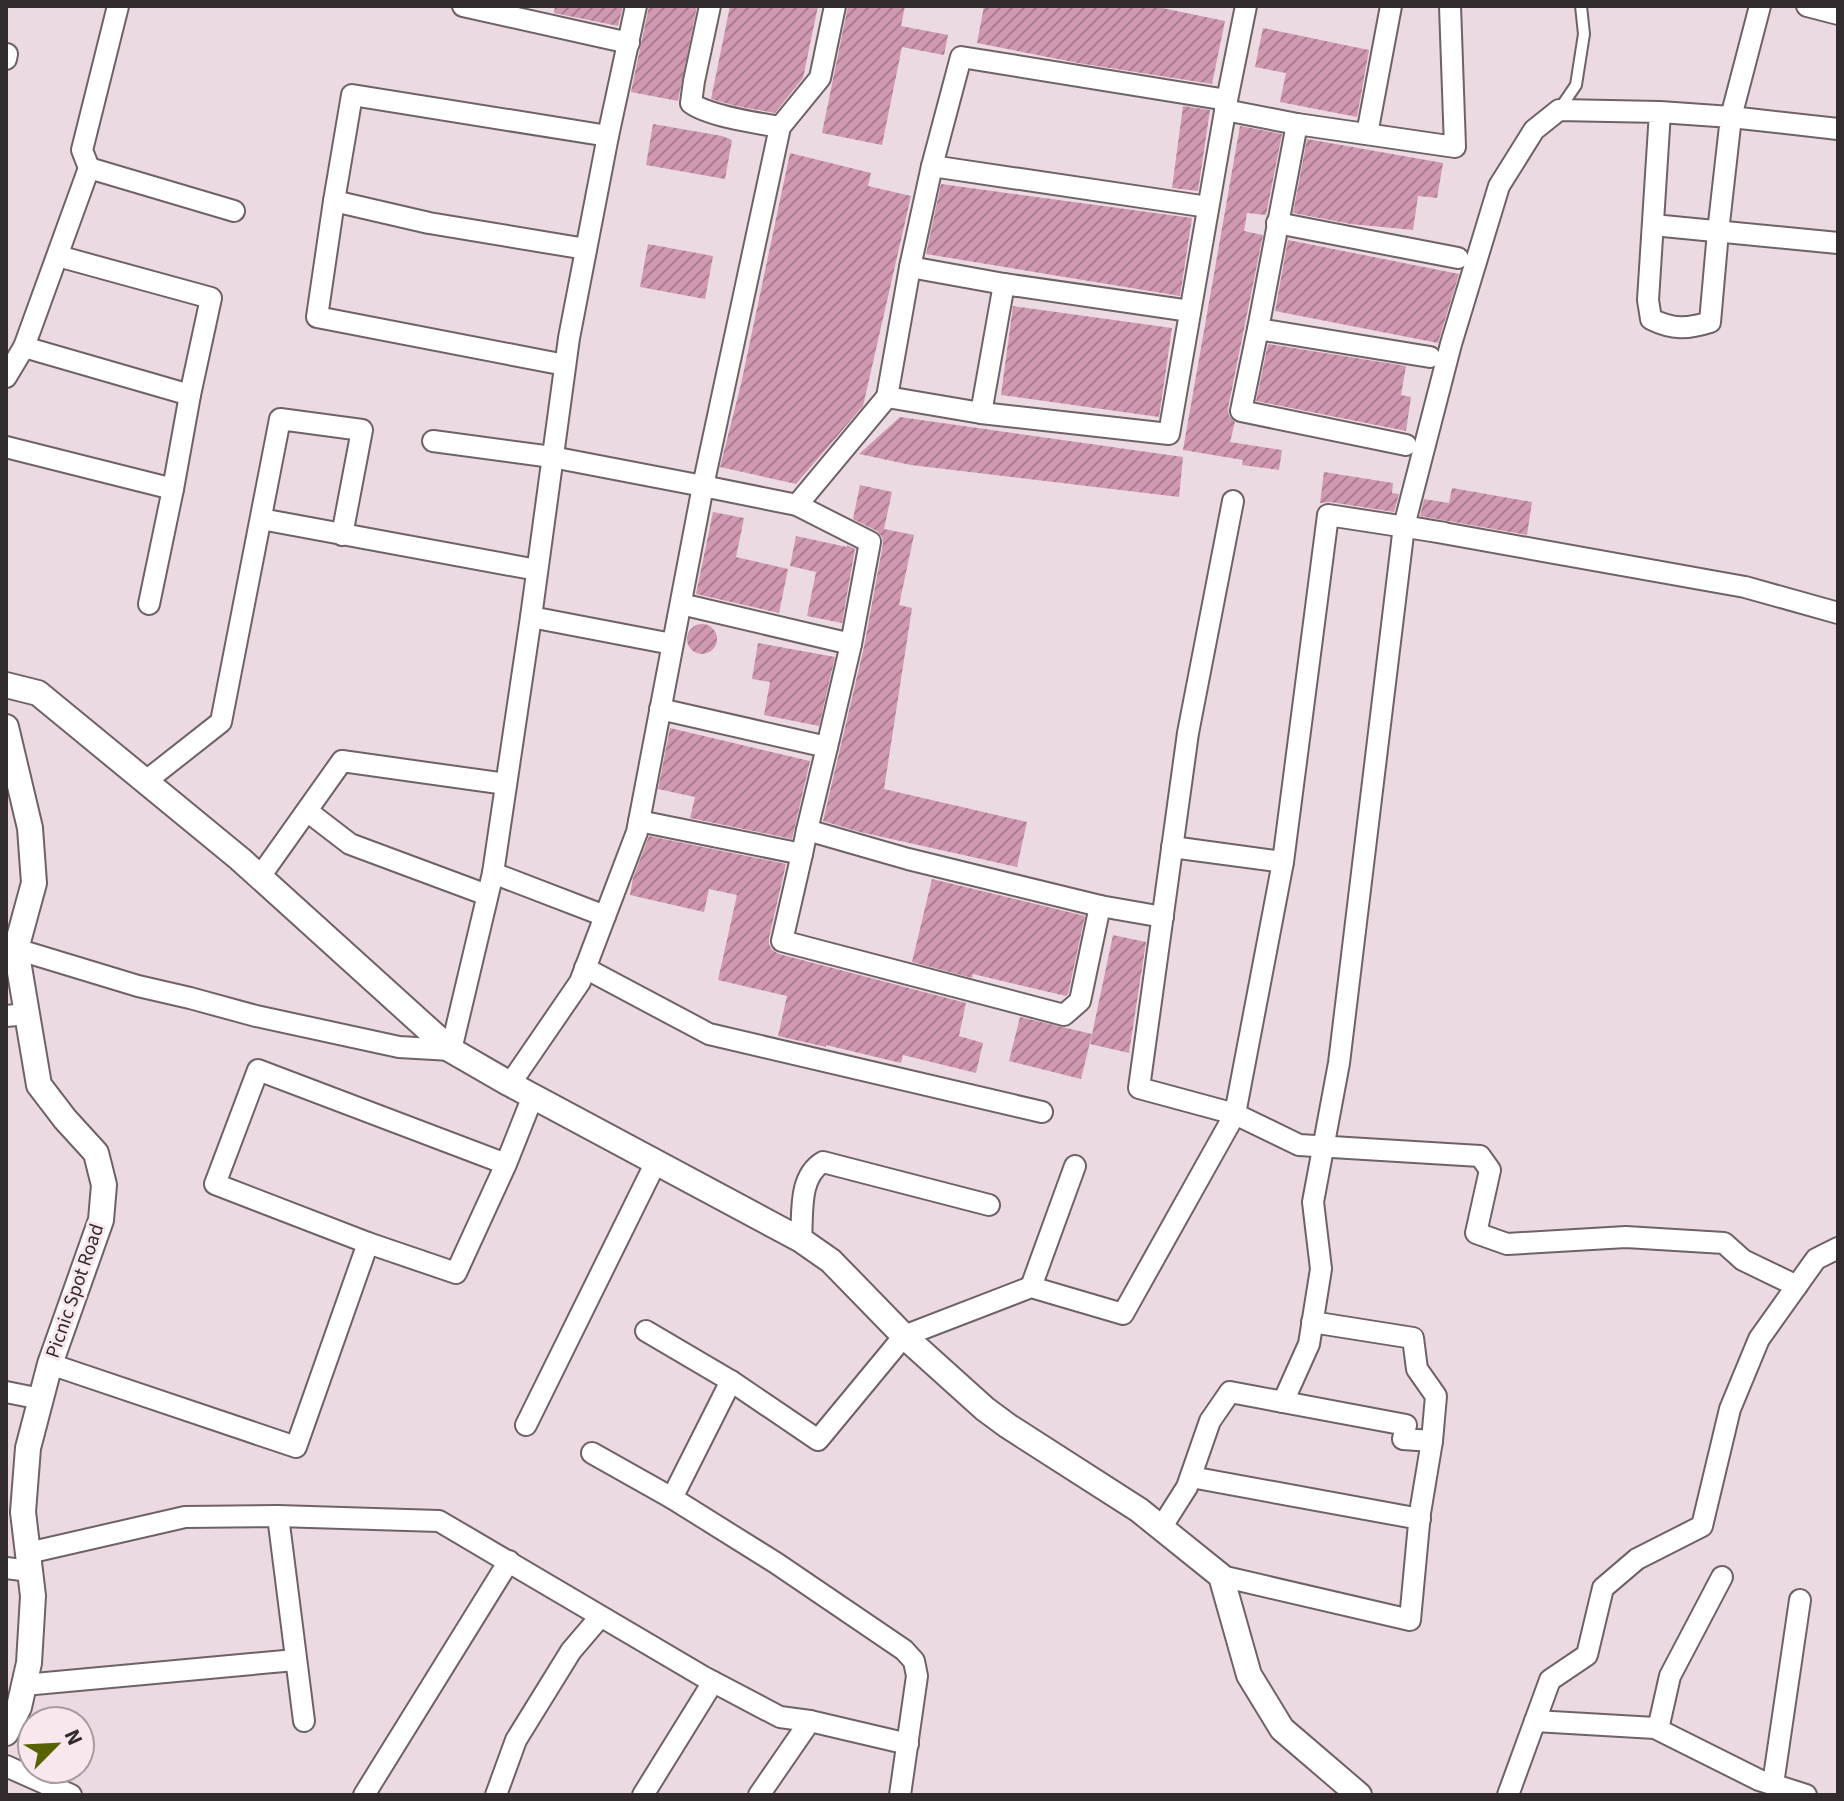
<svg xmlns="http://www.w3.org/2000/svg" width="1844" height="1801" font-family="'Source Sans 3',sans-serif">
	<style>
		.building { fill: url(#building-hatch) }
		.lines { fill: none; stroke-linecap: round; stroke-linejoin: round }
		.service-casing { stroke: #6f6267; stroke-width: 14 }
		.minor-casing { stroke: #6f6267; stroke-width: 24 }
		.tertiary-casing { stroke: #6f6267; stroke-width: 28 }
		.service { stroke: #fff; stroke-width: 10 }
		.minor { stroke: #fff; stroke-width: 20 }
		.tertiary { stroke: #fff; stroke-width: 24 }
		.labels { text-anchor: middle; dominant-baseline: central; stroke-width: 6; stroke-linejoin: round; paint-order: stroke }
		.street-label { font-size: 20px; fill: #312b2d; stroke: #f8e8ee }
	</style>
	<defs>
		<pattern id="building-hatch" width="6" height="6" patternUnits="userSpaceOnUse" patternTransform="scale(2)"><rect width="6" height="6" fill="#d199b1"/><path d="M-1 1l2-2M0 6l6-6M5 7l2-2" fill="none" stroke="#aa7d90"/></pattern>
	</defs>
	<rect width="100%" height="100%" fill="#ebdae1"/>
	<g class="building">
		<path d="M 555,6 L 623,6 L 618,26 L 554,13 Z"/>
		<path d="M 649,6 L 697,6 L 678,101 L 631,92 Z"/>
		<path d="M 730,6 L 818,6 L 803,78 L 775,113 L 736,106 L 711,99 Z"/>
		<path d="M 848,6 L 905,6 L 901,26 L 948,35 L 944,55 L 902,47 L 882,145 L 822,133 Z"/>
		<path d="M 984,6 L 1162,6 L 1162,8 L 1225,21 L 1212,84 L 1078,63 L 977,43 Z"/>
		<path d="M 1263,28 L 1369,50 L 1357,117 L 1280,102 L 1286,73 L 1255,67 Z"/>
		<path d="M 1183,106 L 1210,110 L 1198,191 L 1172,188 Z"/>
		<path d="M 653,124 L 722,136 L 732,140 L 725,179 L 646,165 Z"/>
		<path d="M 1240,126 L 1282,134 L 1266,215 L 1247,213 L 1244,231 L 1263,235 L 1228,408 L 1229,416 L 1235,422 L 1230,442 L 1282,450 L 1279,470 L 1242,465 L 1243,460 L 1183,450 Z"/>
		<path d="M 1307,139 L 1443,163 L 1437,198 L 1418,196 L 1413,230 L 1351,224 L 1293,213 Z"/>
		<path d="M 790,153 L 871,173 L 868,186 L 911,196 L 863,406 L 796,484 L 720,467 L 741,384 Z"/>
		<path d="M 941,184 L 1192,218 L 1180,296 L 926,254 Z"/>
		<path d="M 1288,240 L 1459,274 L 1438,343 L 1275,311 Z"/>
		<path d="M 648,244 L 713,256 L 705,299 L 640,287 Z"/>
		<path d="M 1013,306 L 1172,328 L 1159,417 L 1001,395 Z"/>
		<path d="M 1268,344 L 1406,366 L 1401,395 L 1411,397 L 1406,431 L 1256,401 Z"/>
		<path d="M 900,417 L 1183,457 L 1179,497 L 911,465 L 859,454 Z"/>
		<path d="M 1324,472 L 1393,483 L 1392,493 L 1399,494 L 1394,512 L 1330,502 L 1320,503 Z"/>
		<path d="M 860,485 L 892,492 L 884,529 L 914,535 L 899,605 L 912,608 L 884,789 L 1027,822 L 1017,867 L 860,832 L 823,821 L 864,647 L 883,544 L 882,537 L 877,531 L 853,519 Z"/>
		<path d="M 1452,488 L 1532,502 L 1527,535 L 1420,516 L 1424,499 L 1449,503 Z"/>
		<path d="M 713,512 L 744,518 L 736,557 L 788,569 L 779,613 L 696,594 Z"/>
		<path d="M 796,536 L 847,547 L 847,545 L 855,549 L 842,623 L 807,616 L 816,572 L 790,566 Z"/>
		<circle cx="702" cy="639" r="15"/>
		<path d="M 758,643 L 835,657 L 819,726 L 764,715 L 770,682 L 752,679 Z"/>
		<path d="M 670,728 L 810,761 L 792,839 L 690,818 L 695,797 L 658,789 Z"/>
		<path d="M 649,836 L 786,864 L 769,938 L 769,944 L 772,950 L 779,954 L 966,1003 L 959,1036 L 983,1043 L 976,1073 L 903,1055 L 901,1063 L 826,1045 L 826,1047 L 778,1036 L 787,996 L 718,980 L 737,895 L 709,889 L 704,912 L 630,895 L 633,878 Z"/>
		<path d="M 932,879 L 1085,916 L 1068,994 L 1066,996 L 973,974 L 972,978 L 912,962 Z"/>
		<path d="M 1113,935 L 1146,942 L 1129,1053 L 1090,1044 Z"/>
		<path d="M 1020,1017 L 1092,1034 L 1081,1079 L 1009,1061 Z"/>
	</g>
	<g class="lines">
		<defs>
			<path id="service" d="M 1559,110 L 1576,85 L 1584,34 L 1581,6"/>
			<g id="minor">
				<path d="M 463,6 L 629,43"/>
				<path d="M 710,6 L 694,81 L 691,103 C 708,116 757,123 780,127"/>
				<path d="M 1760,6 L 1731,117 L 1838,129"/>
				<path d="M 1807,6 L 1838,14"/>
				<path d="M 6,59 L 7,54"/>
				<path d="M 1225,110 L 1297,124 L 1258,329 L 1430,357"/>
				<path d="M 1297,124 L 1455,147 L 1450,6"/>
				<path d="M 1367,134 L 1391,6"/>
				<path d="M 932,166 L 961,57 L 1227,100"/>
				<path d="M 89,168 L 82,150 L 118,6"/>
				<path d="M 334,201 L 429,223 L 586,249"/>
				<path d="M 1277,223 L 1458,258"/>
				<path d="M 1653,225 L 1838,243"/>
				<path d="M 910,267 L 932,166 L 1208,207"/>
				<path d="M 1004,284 L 1190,311"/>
				<path d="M 1258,329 L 1241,411 L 1406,445"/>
				<path d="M 24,347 L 190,395"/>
				<path d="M 565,365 L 317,317 L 334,201 L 352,95 L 608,136"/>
				<path d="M 6,377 L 24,347 L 89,168 L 234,211"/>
				<path d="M 887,397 L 910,267 L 1004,284 L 981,413"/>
				<path d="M 433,441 L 552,457 L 703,486 L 780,127 L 820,78 L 835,6"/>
				<path d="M 6,447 L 173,489 L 190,395 L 211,298 L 58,256"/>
				<path d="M 1233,501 L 1188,733 L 1139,1088 L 1235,1114 L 1299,1145 L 1480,1156 L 1490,1170 L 1476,1233 L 1507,1244 L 1626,1237 L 1724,1243 L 1743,1260 L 1797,1286"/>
				<path d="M 261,519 L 537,570"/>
				<path d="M 149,604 L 173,489"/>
				<path d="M 681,604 L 851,644 L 870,542 L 797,505"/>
				<path d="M 531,617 L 672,644"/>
				<path d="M 660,709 L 827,747 L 851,644"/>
				<path d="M 146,781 L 221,722 L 280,419 L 362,430 L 342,535"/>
				<path d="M 307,811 L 350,844 L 487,895"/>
				<path d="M 639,821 L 802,854 L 782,941 L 1064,1015 L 1080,1001 L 1100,906 L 1163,917"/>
				<path d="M 807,830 L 827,747"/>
				<path d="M 1172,847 L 1283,862"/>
				<path d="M 802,854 L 807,830 L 908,859 L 1100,906"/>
				<path d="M 259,878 L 342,761 L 506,784"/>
				<path d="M 605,916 L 493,873 L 531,617 L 569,338 L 608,136 L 636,6"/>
				<path d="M 16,949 L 138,986 L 190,998 L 256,1016 L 399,1047 L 451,1050 L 493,873"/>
				<path d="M 585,968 L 709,1034 L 1042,1112"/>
				<path d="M 6,1016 L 27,1014"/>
				<path d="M 510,1084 L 580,982 L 637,832 L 703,486 L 797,505 L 887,397 L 981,413 L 1169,434 L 1227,100 L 1246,6"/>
				<path d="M 506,1164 L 456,1273 L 368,1243 L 215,1184 L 258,1070 L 506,1164 L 533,1096"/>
				<path d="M 801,1240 C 803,1213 798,1177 823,1162 L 989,1205"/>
				<path d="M 1031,1287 L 1075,1166"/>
				<path d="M 1312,1322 L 1413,1338 L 1417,1369 L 1436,1396 L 1432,1441"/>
				<path d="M 646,1331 L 731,1381 L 818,1440 L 904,1336 L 1031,1287 L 1123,1314 L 1235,1114 L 1283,862 L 1328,515 L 1445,533 L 1404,526 L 1745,587 L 1838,613"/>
				<path d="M 50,1364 L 296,1447 L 368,1243"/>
				<path d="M 6,1392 L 41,1399"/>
				<path d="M 1283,1402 L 1309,1344 L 1321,1269 L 1313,1202 L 1339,1063 L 1404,526 L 1451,344 L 1499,186 L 1534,130 L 1559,110 L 1660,112 L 1731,117 L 1718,232 L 1710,322 C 1688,329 1673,330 1651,319 L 1648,300 L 1660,112"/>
				<path d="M 526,1425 L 656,1162"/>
				<path d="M 592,1453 L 672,1498 L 776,1563 L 904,1650 L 914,1661 L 917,1676 L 900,1795"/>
				<path d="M 1191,1477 L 1420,1519"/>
				<path d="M 672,1498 L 731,1381"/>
				<path d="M 278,1516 L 304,1721"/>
				<path d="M 1161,1528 L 1187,1487 L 1210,1421 L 1230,1392 L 1406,1425 L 1403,1439 L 1432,1441 L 1420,1513 L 1410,1620 L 1221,1576"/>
				<path d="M 28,1553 L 185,1517 L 278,1516 L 439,1521 L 704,1677 L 780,1717 L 810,1721 L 908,1744"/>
				<path d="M 6,1568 L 30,1571"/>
				<path d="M 24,1685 L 295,1660"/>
				<path d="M 1535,1721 L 1655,1728 L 1759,1780 L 1806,1795"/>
				<path d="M 1658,1729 L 1670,1676 L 1722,1577"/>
				<path d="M 6,1766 L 71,1795"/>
				<path d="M 1773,1784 L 1800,1600"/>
				<path d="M 364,1795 L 509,1561"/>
				<path d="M 496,1795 L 516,1740 L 571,1651 L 600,1617"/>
				<path d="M 643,1795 L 713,1682"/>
				<path d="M 759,1795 L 810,1721"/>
				<path d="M 1508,1795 L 1550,1680 L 1587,1655 L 1603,1588 L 1637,1559 L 1702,1526 L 1730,1409 L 1759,1339 L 1816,1259 L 1838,1248"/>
			</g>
			<g id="tertiary">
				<path d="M 6,685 L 38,693 L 240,859 L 451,1050 L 510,1084 L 801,1240 L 831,1261 L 904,1336 L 985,1409 L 1008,1426 L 1139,1510 L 1221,1576 L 1249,1675 L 1282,1729 L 1359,1795"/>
				<path d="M 6,727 L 30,828 L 34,883 L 16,949 L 39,1085 L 65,1119 L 96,1153 L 104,1185 L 101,1220 L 50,1364 L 28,1448 L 23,1512 L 33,1596 L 29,1663 L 19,1707 L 6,1733"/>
			</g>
		</defs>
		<use href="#service" class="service-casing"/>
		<use href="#minor" class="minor-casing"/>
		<use href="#tertiary" class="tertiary-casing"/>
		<use href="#service" class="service"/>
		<use href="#minor" class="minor"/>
		<use href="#tertiary" class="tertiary"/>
	</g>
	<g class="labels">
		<g class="street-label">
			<text transform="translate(75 1291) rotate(-71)">Picnic Spot Road</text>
		</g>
	</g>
	<rect width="1844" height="1801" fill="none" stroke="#312b2d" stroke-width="16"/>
	<g transform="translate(56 1745) rotate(66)"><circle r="38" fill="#f8e8ee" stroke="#a89ca1" stroke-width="2"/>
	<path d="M0-6L14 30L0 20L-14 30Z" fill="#576200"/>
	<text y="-12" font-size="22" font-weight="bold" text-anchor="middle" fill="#312b2d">N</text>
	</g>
</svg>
